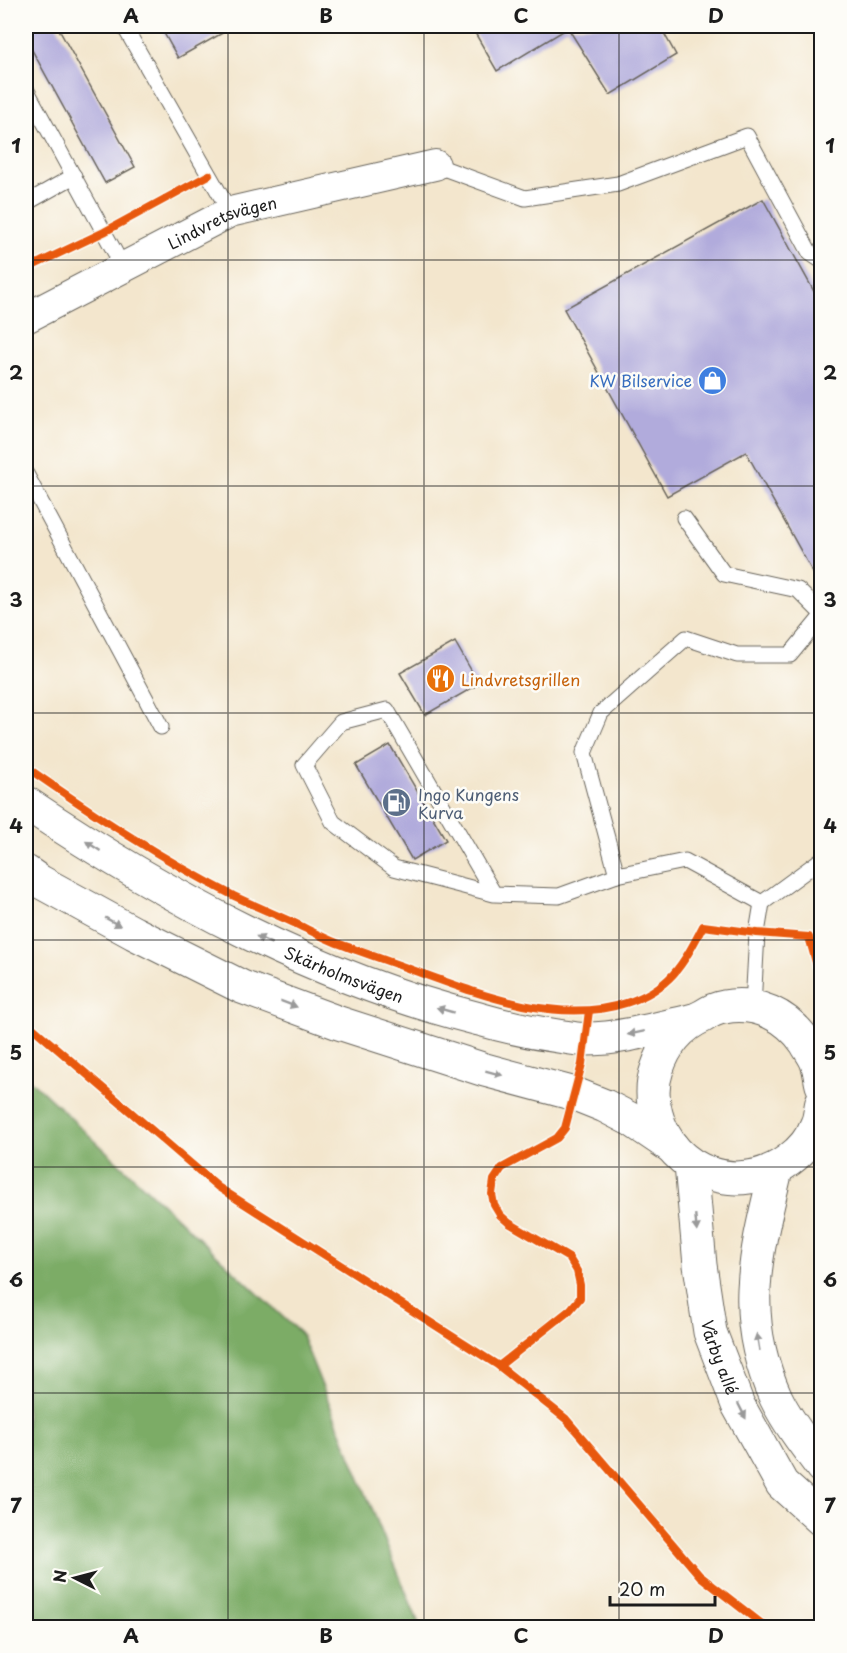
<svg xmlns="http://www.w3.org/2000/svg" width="847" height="1653" font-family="'Playpen Sans',sans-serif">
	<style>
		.forest { fill: #7bac66; stroke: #4c6441; stroke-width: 1.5 }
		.building { fill: #b1abdc }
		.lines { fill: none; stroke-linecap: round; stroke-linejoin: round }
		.service-casing { stroke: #67635a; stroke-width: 17 }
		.minor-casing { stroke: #67635a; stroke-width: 32 }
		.tertiary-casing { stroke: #67635a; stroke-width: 35 }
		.secondary-casing { stroke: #67635a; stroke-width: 35 }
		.service { stroke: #fff; stroke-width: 15 }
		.minor { stroke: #fff; stroke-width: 30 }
		.tertiary { stroke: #fff; stroke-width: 33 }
		.secondary { stroke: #fff; stroke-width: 33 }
		.cycleway-casing { stroke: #fdfcf7; stroke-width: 11 }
		.cycleway { stroke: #e8590c; stroke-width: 8 }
		.oneway { fill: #999 }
		.grid { fill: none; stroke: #1c1c1c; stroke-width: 1.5; stroke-opacity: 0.55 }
		.labels { text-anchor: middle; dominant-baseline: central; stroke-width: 5; stroke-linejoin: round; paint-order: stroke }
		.street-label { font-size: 16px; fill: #1c1c1c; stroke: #fdfcf7 }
		.shop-label { font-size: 16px; fill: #366cbe; stroke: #fdfcf7; text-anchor: end }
		.food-label { font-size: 16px; fill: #c56008; stroke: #fdfcf7; text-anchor: start }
		.service-label { font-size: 16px; fill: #4e5e75; stroke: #fdfcf7; text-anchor: start }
		.neatline { fill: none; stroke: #1c1c1c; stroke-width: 2 }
		.grid-label { font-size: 20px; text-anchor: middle; font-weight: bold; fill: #1c1c1c }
	</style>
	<rect width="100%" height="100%" fill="#fdfcf7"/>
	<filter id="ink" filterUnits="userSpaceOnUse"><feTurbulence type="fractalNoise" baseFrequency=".0167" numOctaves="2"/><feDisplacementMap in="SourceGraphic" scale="12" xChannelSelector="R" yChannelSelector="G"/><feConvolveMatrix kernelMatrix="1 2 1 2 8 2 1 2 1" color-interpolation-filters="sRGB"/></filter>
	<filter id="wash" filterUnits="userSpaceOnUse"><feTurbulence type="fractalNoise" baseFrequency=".008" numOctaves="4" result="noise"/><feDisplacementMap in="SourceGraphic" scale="24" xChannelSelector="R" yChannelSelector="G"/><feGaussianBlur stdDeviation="1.35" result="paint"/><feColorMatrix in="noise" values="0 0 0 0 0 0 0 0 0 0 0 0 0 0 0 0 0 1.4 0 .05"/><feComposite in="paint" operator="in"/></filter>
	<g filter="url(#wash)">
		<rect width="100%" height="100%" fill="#f3e6cd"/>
		<path class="forest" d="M 26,1076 L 301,1334 L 419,1624 L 417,1627 L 26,1627 Z"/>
		<g id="blocks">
			<g class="building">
				<path d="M 26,26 L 57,26 L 135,167 L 105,183 L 26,39 Z"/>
				<path d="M 160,26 L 235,26 L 178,58 Z"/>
				<path d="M 471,26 L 660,26 L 676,55 L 610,95 L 568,28 L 497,71 Z"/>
				<path d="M 763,199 L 822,306 L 822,589 L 746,452 L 667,496 L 564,309 Z"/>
				<path d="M 455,642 L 479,684 L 425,715 L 400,673 Z"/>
				<path d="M 390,745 L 446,840 L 412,860 L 356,765 Z"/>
			</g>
		</g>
	</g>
	<g filter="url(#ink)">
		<use href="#blocks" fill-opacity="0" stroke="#67635a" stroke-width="1.5"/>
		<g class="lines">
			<defs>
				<g id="service">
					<path d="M 124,26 L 230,212"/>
					<path d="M 26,89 L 123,267"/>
					<path d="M 435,165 L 525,198 L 618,184 L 747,136 L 810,253 L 822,261"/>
					<path d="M 26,203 L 74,176"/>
					<path d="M 26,474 L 161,727"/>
					<path d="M 684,518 L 724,574 L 798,590 L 822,614"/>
					<path d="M 617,875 L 584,753 L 601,713 L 686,638 L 737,655 L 790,655 L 822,616"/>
					<path d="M 494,894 L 394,868 L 333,822 L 304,765 L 341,722 L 387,710 L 494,894 L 559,896 L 617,875 L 685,861 L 762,903"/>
					<path d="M 753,1006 L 757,933 L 762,903 L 822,859"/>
				</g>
				<g id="minor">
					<path id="s1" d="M 26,318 L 230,212 L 435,165"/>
				</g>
				<g id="tertiary">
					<path id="s2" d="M 691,1165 L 700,1265 L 710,1332 L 738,1405 L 782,1484 L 822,1520"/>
					<path d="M 776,1170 C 756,1253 738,1316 776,1398 C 787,1421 807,1447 822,1467"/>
				</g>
				<g id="secondary">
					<path id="s3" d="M 26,803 C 165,896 316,978 479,1019 C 507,1027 535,1033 564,1037 C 571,1038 579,1040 586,1039 C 621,1039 659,1028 694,1020"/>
					<path d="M 26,872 L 39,881 L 134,933 L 242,987 L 339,1023 L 485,1070 L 575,1094 L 605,1106 L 632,1120 L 672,1147"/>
					<path d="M 822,1085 C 820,1078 820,1070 817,1063 C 815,1056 809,1049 806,1043 C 787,1015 757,1001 724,1007 C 717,1008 709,1012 703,1016 C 680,1026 665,1045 657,1069 C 652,1083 652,1099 656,1114 C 671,1174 740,1197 789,1160 C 801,1151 812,1138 817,1124 C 820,1118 820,1109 822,1102"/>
				</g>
			</defs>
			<use href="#service" class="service-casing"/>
			<use href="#minor" class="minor-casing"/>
			<use href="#tertiary" class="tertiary-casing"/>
			<use href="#secondary" class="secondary-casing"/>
			<use href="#service" class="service"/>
			<use href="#minor" class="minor"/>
			<use href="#tertiary" class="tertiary"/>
			<use href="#secondary" class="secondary"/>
			<defs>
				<g id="cycleway">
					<path d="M 26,269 L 104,232 L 209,175"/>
					<path d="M 26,767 C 92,813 161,859 234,896 C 253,905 272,913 292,922 C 307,929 322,937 337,943 C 364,953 391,962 418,972 C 481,995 559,1025 626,1003 C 670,989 683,965 703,926 L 757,933 L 809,937 L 822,984"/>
					<path d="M 26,1022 L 218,1187 L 499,1366 L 566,1419 L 700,1576 L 767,1628"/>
					<path d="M 499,1366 L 570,1310 L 580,1298 L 580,1285 L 577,1271 L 569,1258 L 509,1223 L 500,1215 L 494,1205 L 492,1194 L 494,1180 L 502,1168 L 557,1138 L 565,1128 L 582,1064 L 589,1011"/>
				</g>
			</defs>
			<use href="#cycleway" class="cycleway-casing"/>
			<use href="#cycleway" class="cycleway"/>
		</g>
		<defs><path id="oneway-solid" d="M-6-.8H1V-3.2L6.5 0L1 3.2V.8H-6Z" transform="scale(1.5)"/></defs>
		<g class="oneway">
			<use href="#oneway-solid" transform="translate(93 846) rotate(-147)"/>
			<use href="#oneway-solid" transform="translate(113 922) rotate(29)"/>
			<use href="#oneway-solid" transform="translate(264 940) rotate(-154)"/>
			<use href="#oneway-solid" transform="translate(289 1004) rotate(21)"/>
			<use href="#oneway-solid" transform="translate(445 1010) rotate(-164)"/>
			<use href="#oneway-solid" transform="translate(636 1033) rotate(168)"/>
			<use href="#oneway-solid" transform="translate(494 1073) rotate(15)"/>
			<use href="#oneway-solid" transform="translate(696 1223) rotate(85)"/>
			<use href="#oneway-solid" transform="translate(758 1342) rotate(-100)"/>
			<use href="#oneway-solid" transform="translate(742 1411) rotate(63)"/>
		</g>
	</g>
	<path class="grid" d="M 228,26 L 228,1628M 424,26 L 424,1628M 619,26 L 619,1628M 26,260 L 822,260M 26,486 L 822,486M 26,713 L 822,713M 26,940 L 822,940M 26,1167 L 822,1167M 26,1393 L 822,1393"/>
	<defs>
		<symbol id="shop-disc" viewBox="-11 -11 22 22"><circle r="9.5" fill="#3f7fe0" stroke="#fdfcf7"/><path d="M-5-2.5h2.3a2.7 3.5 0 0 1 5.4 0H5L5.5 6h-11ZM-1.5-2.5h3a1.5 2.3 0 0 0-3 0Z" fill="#fff"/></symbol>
		<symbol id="restaurant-disc" viewBox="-11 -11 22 22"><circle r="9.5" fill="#e8710a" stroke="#fdfcf7"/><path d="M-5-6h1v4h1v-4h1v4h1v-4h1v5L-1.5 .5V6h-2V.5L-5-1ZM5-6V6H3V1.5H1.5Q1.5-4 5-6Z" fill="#fff"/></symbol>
		<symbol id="fuel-disc" viewBox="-11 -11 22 22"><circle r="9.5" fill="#5c6f8a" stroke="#fdfcf7"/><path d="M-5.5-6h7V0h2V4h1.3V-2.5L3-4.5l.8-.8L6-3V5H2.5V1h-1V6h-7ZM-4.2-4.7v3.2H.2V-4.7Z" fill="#fff"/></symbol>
	</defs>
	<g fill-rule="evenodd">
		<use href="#shop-disc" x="696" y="364" width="33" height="33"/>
		<use href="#restaurant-disc" x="424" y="662" width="33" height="33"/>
		<use href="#fuel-disc" x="380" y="786" width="33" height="33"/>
	</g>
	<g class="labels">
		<g class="street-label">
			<text stroke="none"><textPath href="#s1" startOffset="219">Lindvretsvägen</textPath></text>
			<text stroke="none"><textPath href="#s3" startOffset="362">Skärholmsvägen</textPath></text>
			<text stroke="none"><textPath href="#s2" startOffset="195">Vårby allé</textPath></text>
		</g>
		<g class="shop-label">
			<text x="692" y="380">KW Bilservice</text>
		</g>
		<g class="food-label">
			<text x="461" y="679">Lindvretsgrillen</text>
		</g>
		<g class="service-label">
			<text x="418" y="794">Ingo Kungens<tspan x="418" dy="18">Kurva</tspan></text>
		</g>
	</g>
	<rect width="847" height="1653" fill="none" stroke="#fdfcf7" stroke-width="66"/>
	<g transform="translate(75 1578) rotate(276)" stroke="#fdfcf7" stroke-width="4.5" paint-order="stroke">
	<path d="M0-4.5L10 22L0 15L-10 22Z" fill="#1c1c1c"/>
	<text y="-9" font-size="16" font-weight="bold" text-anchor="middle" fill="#1c1c1c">N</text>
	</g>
	<path d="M610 1596v9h105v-9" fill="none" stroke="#1c1c1c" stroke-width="3"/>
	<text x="619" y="1596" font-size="18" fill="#1c1c1c" stroke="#fdfcf7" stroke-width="4.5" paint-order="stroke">20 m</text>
	<rect x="33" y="33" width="781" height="1587" class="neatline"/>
	<g class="grid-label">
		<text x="131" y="23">A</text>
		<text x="326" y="23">B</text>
		<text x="521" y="23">C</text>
		<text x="716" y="23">D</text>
		<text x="16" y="153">1</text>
		<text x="830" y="153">1</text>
		<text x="16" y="380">2</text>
		<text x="830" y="380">2</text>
		<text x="16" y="607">3</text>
		<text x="830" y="607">3</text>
		<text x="16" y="833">4</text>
		<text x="830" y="833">4</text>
		<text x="16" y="1060">5</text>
		<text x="830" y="1060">5</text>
		<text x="16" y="1287">6</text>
		<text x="830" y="1287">6</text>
		<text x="16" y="1513">7</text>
		<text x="830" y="1513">7</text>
		<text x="131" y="1643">A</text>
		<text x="326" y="1643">B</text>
		<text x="521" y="1643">C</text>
		<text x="716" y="1643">D</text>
	</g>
</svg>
